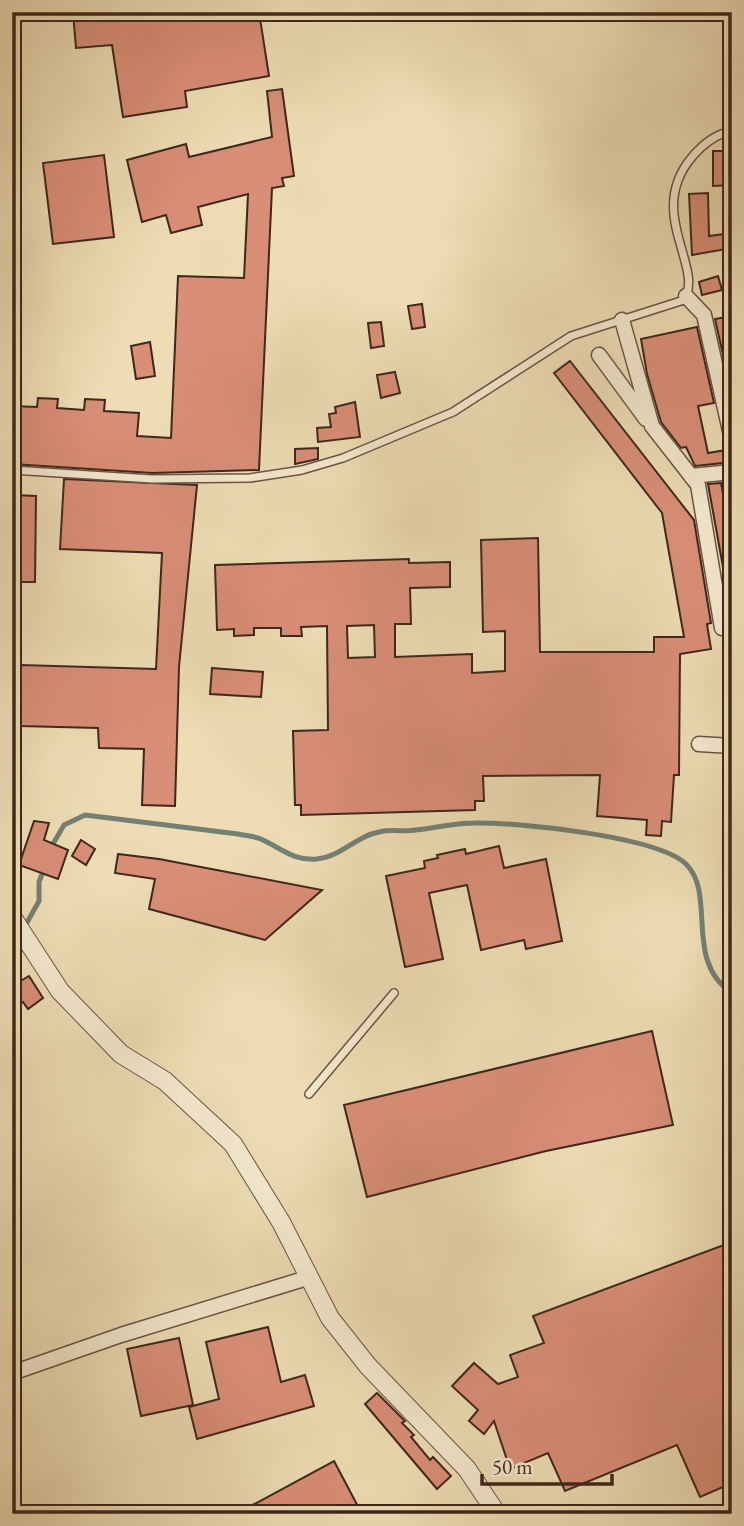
<svg xmlns="http://www.w3.org/2000/svg" width="744" height="1526" font-family="'EB Garamond',serif">
	<style>
		.lines { fill: none; stroke-linecap: round; stroke-linejoin: round }
		.stream { stroke: #758074; stroke-width: 5 }
		.building { fill: #d98e77; stroke: #3f271c; stroke-width: 2; fill-rule: evenodd }
		.service-casing { stroke: #6a5442; stroke-width: 10 }
		.minor-casing { stroke: #6a5442; stroke-width: 17 }
		.tertiary-casing { stroke: #6a5442; stroke-width: 20 }
		.service { stroke: #f3e8ce; stroke-width: 7 }
		.minor { stroke: #f3e8ce; stroke-width: 14 }
		.tertiary { stroke: #f3e8ce; stroke-width: 18 }
	</style>
	<rect width="100%" height="100%" fill="#eddcb4"/>
	<filter id="stains"><feTurbulence type="fractalNoise" baseFrequency=".00286" numOctaves="4"/><feColorMatrix values="0 0 0 0 .2 0 0 0 0 .09 0 0 0 0 .02 0 0 0 .5 -.17"/></filter>
	<radialGradient id="worn" r=".72"><stop offset=".6" stop-color="#630" stop-opacity="0"/><stop offset="1" stop-color="#630" stop-opacity=".3"/></radialGradient>
	<g class="lines">
		<g class="stream">
			<path d="M 50,849 L 64,825 L 85,815 L 238,834 C 246,836 256,836 263,840 C 282,849 294,861 317,859 C 341,857 356,836 379,832 C 391,829 404,832 416,830 C 435,828 454,823 474,823 C 515,822 657,836 686,864 C 717,894 683,961 732,993"/>
			<path d="M 24,928 L 39,901 L 39,882 L 44,869"/>
			<path d="M 12,949 L 19,936"/>
		</g>
	</g>
	<g class="building">
		<path d="M 73,12 L 130,12 L 131,19 L 162,17 L 161,12 L 259,12 L 269,76 L 185,91 L 187,107 L 123,117 L 112,45 L 76,48 Z"/>
		<path d="M 282,89 L 294,176 L 282,178 L 284,186 L 272,188 L 259,470 L 152,473 L 12,464 L 12,406 L 37,407 L 38,398 L 58,399 L 57,408 L 84,410 L 85,399 L 105,400 L 104,411 L 139,413 L 137,436 L 171,438 L 178,276 L 244,278 L 248,194 L 198,207 L 202,225 L 171,233 L 166,215 L 142,222 L 127,160 L 186,144 L 189,157 L 272,137 L 267,91 Z"/>
		<path d="M 713,151 L 732,151 L 732,185 L 713,186 Z"/>
		<path d="M 104,155 L 114,237 L 53,244 L 43,163 Z"/>
		<path d="M 708,193 L 709,236 L 732,233 L 732,248 L 692,255 L 689,194 Z"/>
		<path d="M 718,276 L 722,290 L 702,295 L 699,282 Z"/>
		<path d="M 422,304 L 425,327 L 412,329 L 408,306 Z"/>
		<path d="M 732,316 L 732,395 L 715,319 Z"/>
		<path d="M 381,322 L 384,346 L 371,348 L 368,323 Z"/>
		<path d="M 697,327 L 714,403 L 698,406 L 708,453 L 732,449 L 732,462 L 695,466 L 686,447 L 681,448 L 661,422 L 647,374 L 641,339 Z"/>
		<path d="M 150,342 L 155,376 L 136,379 L 131,346 Z"/>
		<path d="M 570,361 L 694,520 L 711,623 L 707,624 L 711,649 L 680,654 L 679,775 L 674,775 L 671,822 L 662,821 L 661,836 L 646,835 L 647,820 L 597,816 L 600,775 L 483,776 L 484,801 L 475,801 L 475,810 L 301,815 L 301,805 L 295,805 L 293,731 L 328,730 L 327,626 L 301,627 L 302,636 L 281,636 L 281,628 L 254,628 L 254,635 L 234,636 L 234,629 L 217,630 L 215,565 L 409,559 L 409,563 L 450,562 L 450,587 L 410,588 L 411,624 L 395,624 L 395,657 L 472,654 L 472,673 L 505,671 L 505,631 L 483,632 L 481,540 L 538,538 L 540,652 L 654,652 L 654,637 L 684,637 L 662,513 L 554,373 ZM 374,625 L 375,657 L 348,658 L 347,626 Z"/>
		<path d="M 395,372 L 400,393 L 381,398 L 377,375 Z"/>
		<path d="M 355,402 L 360,437 L 318,442 L 317,428 L 331,427 L 329,414 L 336,413 L 335,407 Z"/>
		<path d="M 318,448 L 318,459 L 295,464 L 295,449 Z"/>
		<path d="M 64,479 L 197,485 L 179,667 L 175,806 L 142,805 L 144,749 L 99,748 L 98,728 L 20,726 L 21,665 L 156,669 L 162,553 L 60,549 Z"/>
		<path d="M 721,483 L 732,543 L 729,555 L 732,617 L 708,484 Z"/>
		<path d="M 14,495 L 36,496 L 35,582 L 12,582 Z"/>
		<path d="M 212,668 L 263,672 L 261,697 L 210,694 Z"/>
		<path d="M 34,821 L 49,823 L 44,840 L 68,850 L 58,879 L 19,865 Z"/>
		<path d="M 81,840 L 95,849 L 86,865 L 72,856 Z"/>
		<path d="M 499,846 L 504,868 L 546,859 L 562,941 L 526,949 L 524,940 L 481,950 L 467,885 L 429,893 L 443,959 L 405,967 L 386,876 L 425,868 L 424,861 L 438,858 L 437,855 L 465,849 L 466,854 Z"/>
		<path d="M 118,854 L 159,859 L 322,890 L 265,940 L 149,909 L 155,879 L 115,873 Z"/>
		<path d="M 29,976 L 43,998 L 28,1009 L 23,1002 L 12,1009 L 12,986 Z"/>
		<path d="M 652,1031 L 673,1125 L 546,1151 L 367,1197 L 344,1105 Z"/>
		<path d="M 732,1242 L 732,1483 L 700,1497 L 677,1445 L 565,1491 L 548,1453 L 510,1469 L 494,1421 L 484,1434 L 469,1421 L 478,1410 L 452,1386 L 474,1363 L 498,1384 L 518,1377 L 510,1355 L 544,1343 L 533,1316 Z"/>
		<path d="M 268,1327 L 281,1382 L 305,1375 L 314,1406 L 197,1439 L 189,1407 L 219,1399 L 206,1342 Z"/>
		<path d="M 179,1338 L 193,1405 L 141,1416 L 127,1349 Z"/>
		<path d="M 377,1393 L 405,1421 L 402,1423 L 414,1435 L 411,1437 L 430,1460 L 433,1457 L 451,1476 L 437,1489 L 365,1404 Z"/>
		<path d="M 334,1461 L 362,1514 L 236,1514 Z"/>
	</g>
	<g class="lines">
		<defs>
			<g id="service">
				<path d="M 12,470 L 152,479 L 250,478 L 302,470 L 343,458 L 453,412 L 571,336 L 684,300 C 705,267 645,213 692,157 C 703,144 715,134 732,131"/>
				<path d="M 309,1094 L 394,993"/>
			</g>
			<g id="minor">
				<path d="M 686,296 L 704,315 L 732,440"/>
				<path d="M 622,320 L 652,426 L 698,485 L 722,628 L 732,627"/>
				<path d="M 599,355 L 646,419"/>
				<path d="M 691,476 L 732,472"/>
				<path d="M 699,744 L 732,746"/>
				<path d="M 12,1373 L 121,1335 L 307,1278"/>
			</g>
			<path id="tertiary" d="M 12,917 L 60,991 L 121,1054 L 165,1081 L 233,1144 L 281,1222 L 330,1318 L 368,1366 L 467,1469 L 497,1514"/>
		</defs>
		<use href="#service" class="service-casing"/>
		<use href="#minor" class="minor-casing"/>
		<use href="#tertiary" class="tertiary-casing"/>
		<use href="#service" class="service"/>
		<use href="#minor" class="minor"/>
		<use href="#tertiary" class="tertiary"/>
	</g>
	<rect width="744" height="1526" fill="none" stroke="#eddcb4" stroke-width="42"/>
	<rect x="14" y="14" width="716" height="1498" fill="none" stroke="#3f271c" stroke-width="3.5"/>
	<rect x="21" y="21" width="702" height="1484" fill="none" stroke="#3f271c" stroke-width="2"/>
	<path d="M482 1474v10h130v-10" fill="none" stroke="#3f271c" stroke-width="3.5"/>
	<text x="492" y="1474" font-size="21" fill="#3f271c" stroke="#f3e8ce" stroke-width="5" paint-order="stroke">50 m</text>
	<rect width="100%" height="100%" filter="url(#stains)"/>
	<rect width="100%" height="100%" fill="url(#worn)"/>
</svg>
